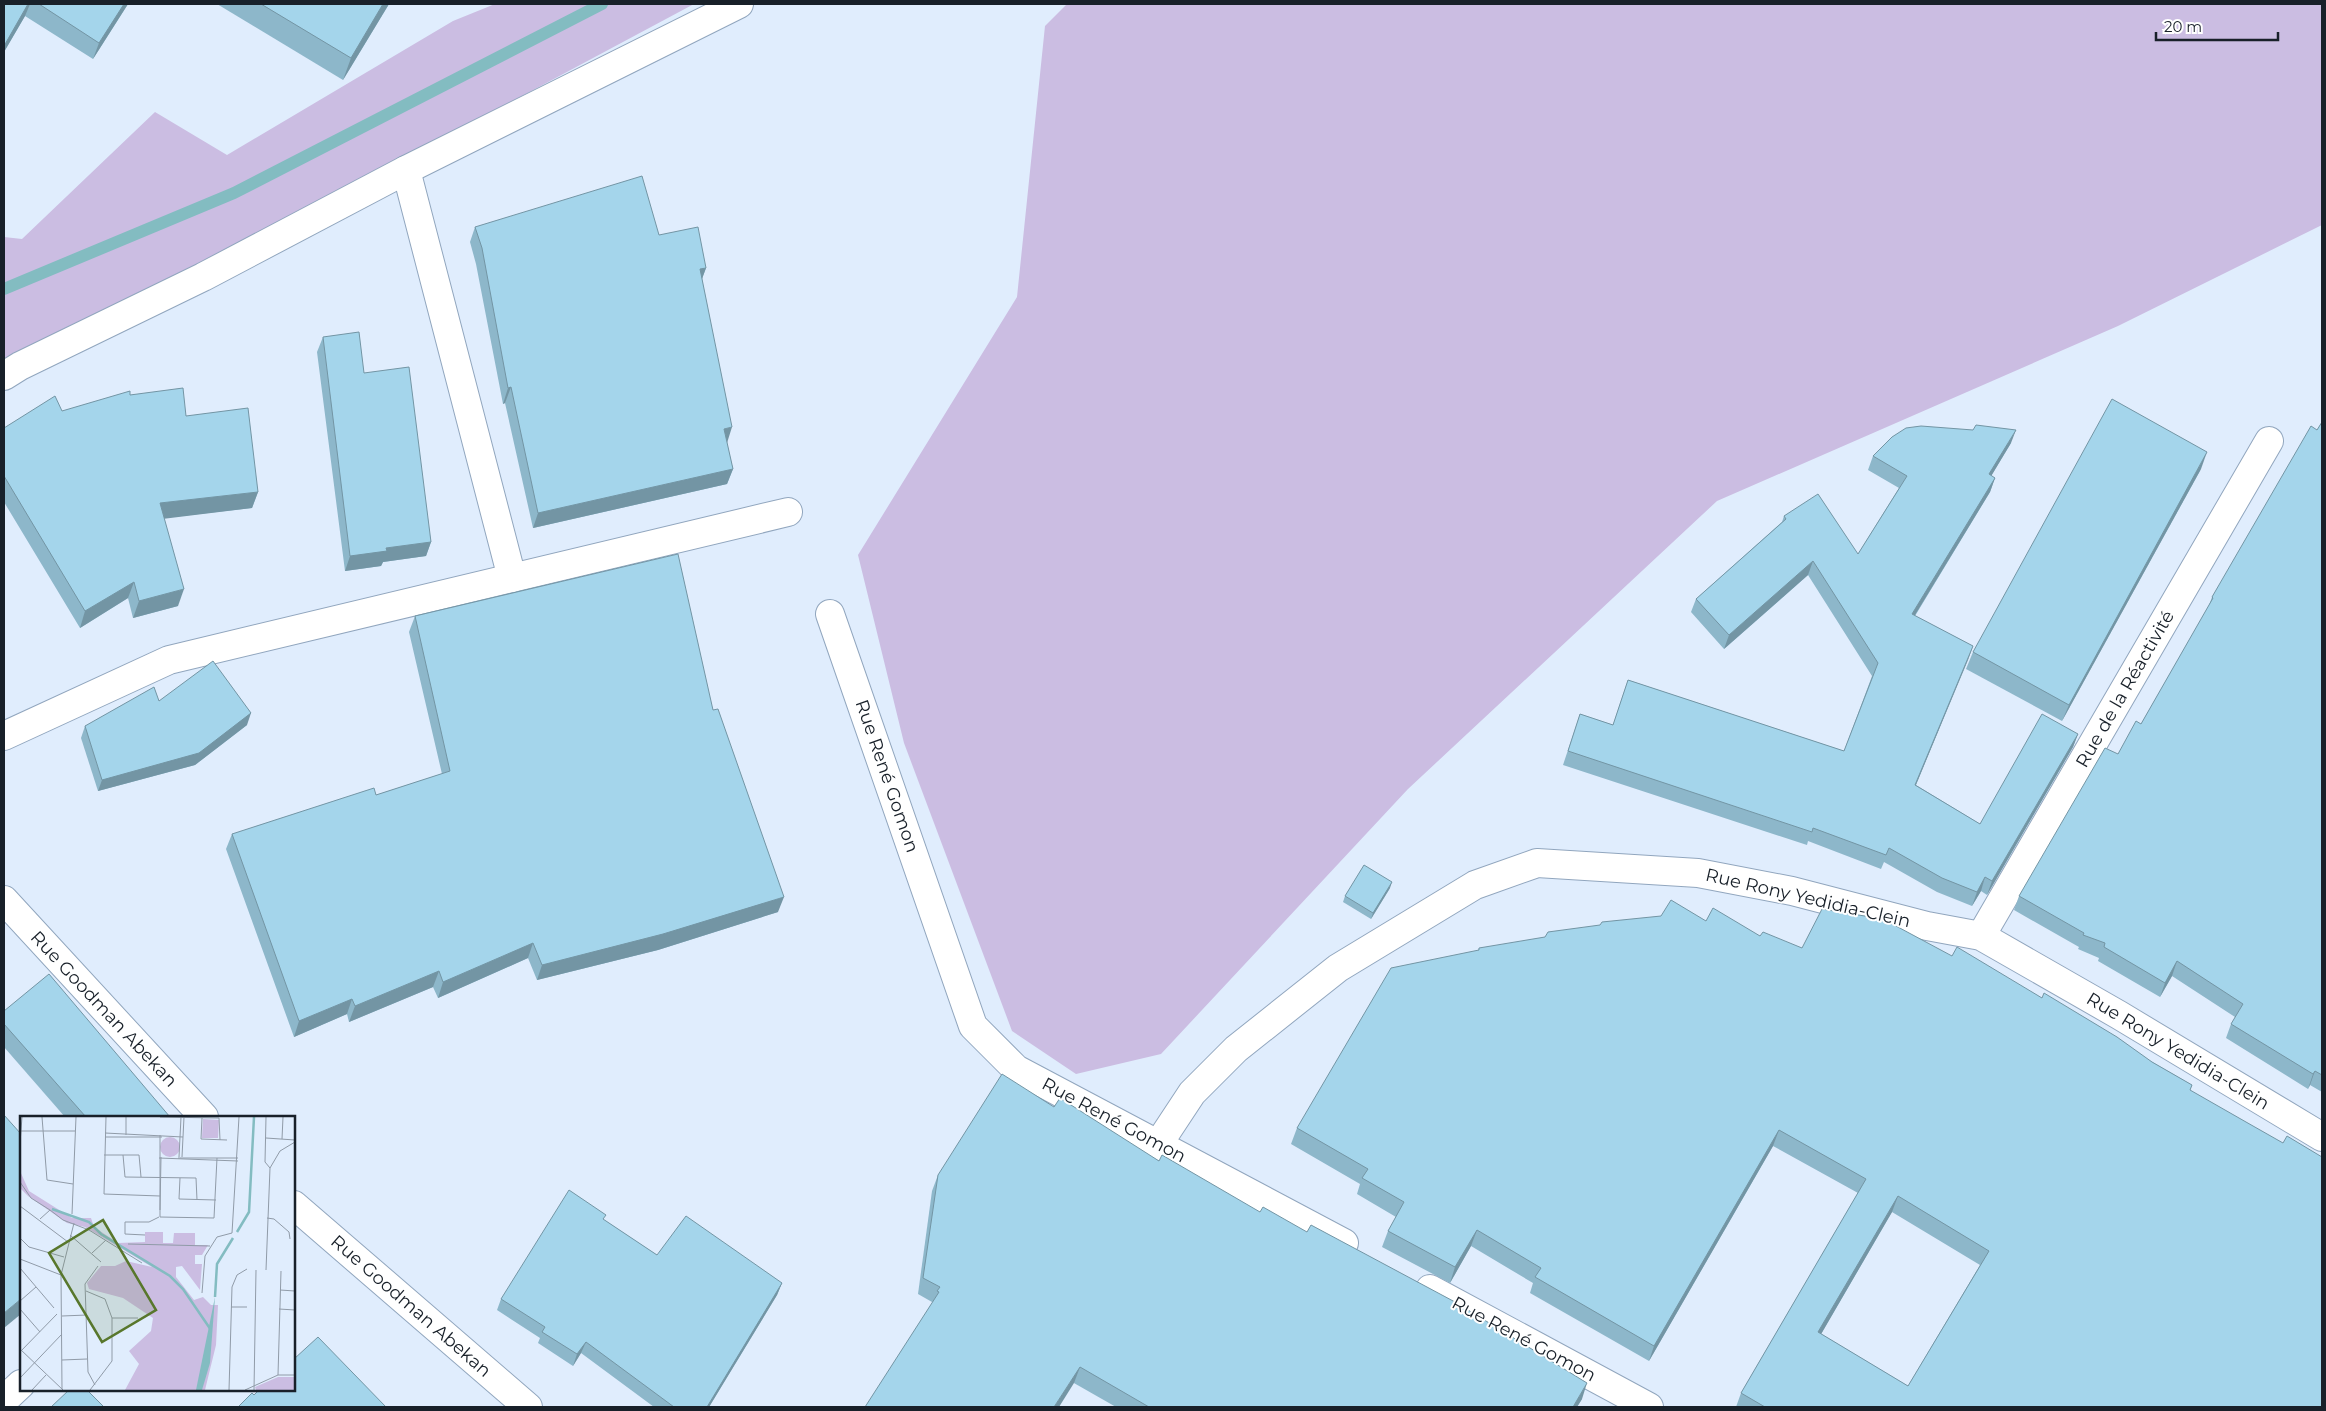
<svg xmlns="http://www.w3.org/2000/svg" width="2326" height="1411" font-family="Montserrat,sans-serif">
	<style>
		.green { fill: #cbbde2 }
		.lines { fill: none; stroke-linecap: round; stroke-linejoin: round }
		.stream { stroke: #83bcc1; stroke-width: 12 }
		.minor-casing { stroke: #91a6be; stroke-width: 30 }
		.minor { stroke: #fff; stroke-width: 28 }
		.wall { fill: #8db7ca; fill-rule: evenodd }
		.shaded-wall { fill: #7395a4 }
		.building { fill: #a4d5eb; stroke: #7395a4; fill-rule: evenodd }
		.labels { text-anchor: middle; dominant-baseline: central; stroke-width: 4; stroke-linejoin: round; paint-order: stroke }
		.street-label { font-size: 18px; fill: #182029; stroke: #fff }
		.inset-river { fill: none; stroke: #83bcc1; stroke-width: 2.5 }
		.inset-road { fill: none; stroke: #909ba8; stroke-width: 1 }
		.view { fill: #58772c; fill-opacity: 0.15; stroke: #58772c; stroke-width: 2.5 }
		.inset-edge { fill: none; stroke: #182029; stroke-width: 2.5 }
	</style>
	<rect width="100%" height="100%" fill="#e0edfd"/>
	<g class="green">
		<path d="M 495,4 L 694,4 L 4,373 L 4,237 L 22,239 L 155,112 L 227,155 L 453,21 Z"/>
		<path d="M 1067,4 L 2322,4 L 2322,225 L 2118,326 L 1717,501 L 1408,789 L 1161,1054 L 1076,1074 L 1012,1031 L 904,743 L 858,555 L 1017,297 L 1045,26 Z"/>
	</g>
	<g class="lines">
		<path class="stream" d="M 4,289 L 234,193 L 602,4"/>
		<defs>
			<g id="minor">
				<path d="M 406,170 L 512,578"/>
				<path d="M 4,376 L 20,366 L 203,277 L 406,170 L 739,4"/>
				<path d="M 830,614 L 973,1026 L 1016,1069 L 1344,1243"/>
				<path d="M 4,736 L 169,660 L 788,512"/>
				<path d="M 4,900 L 204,1117"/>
				<path d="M 1981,936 L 2269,441"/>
				<path d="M 1159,1143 L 1192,1093 L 1236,1049 L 1338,968 L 1475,885 L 1537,863 L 1698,873 L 1792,891 L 1927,926 L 1981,936 L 2119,1015 L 2322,1137"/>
				<path d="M 294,1205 L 528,1407"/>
				<path d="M 1430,1289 L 1649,1407"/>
				<path d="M 4,1400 L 21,1384"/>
			</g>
		</defs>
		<use href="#minor" class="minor-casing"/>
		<use href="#minor" class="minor"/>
	</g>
	<g class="wall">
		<path d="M 4,4 L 128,4 L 93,59 L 25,16 L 4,52 Z"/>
		<path d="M 217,4 L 389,4 L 343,80 Z"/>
		<path d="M 475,227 L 659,235 L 706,268 L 702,279 L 727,443 L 733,469 L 727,484 L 533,528 L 505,403 L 503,404 L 476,264 L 470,242 Z"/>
		<path d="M 323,337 L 364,373 L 431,542 L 426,556 L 383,562 L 381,566 L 345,571 L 317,352 Z"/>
		<path d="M 62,411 L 186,416 L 258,492 L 252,508 L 164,518 L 178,606 L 133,618 L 128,598 L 80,628 L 4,502 L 4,428 Z"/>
		<path d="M 2322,422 L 2322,1092 L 2310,1085 L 2308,1089 L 2226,1038 L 2231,1024 L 2235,1017 L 2172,976 L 2160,997 L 2098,961 L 2099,958 L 2078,949 L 2079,947 L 2014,910 L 2019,896 L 2118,754 L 2141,724 L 2208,608 L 2212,597 Z"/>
		<path d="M 2011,443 L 1991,476 L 1995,478 L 1990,492 L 1915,616 L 1973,646 L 1916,785 L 1980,824 L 2078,734 L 2073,747 L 1987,895 L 1981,891 L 1972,906 L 1937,892 L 1884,862 L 1881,869 L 1808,841 L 1807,845 L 1563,765 L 1580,714 L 1613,725 L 1628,680 L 1844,751 L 1872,676 L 1808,575 L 1724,649 L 1691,612 L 1696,599 L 1782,522 L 1784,516 L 1858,554 L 1899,488 L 1868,470 L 1873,456 Z"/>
		<path d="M 2201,469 L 2062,721 L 1966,669 L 1973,652 Z"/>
		<path d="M 415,616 L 713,710 L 778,912 L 658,950 L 537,980 L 528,958 L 438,998 L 433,987 L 349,1022 L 347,1014 L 294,1037 L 226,849 L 232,834 L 376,795 L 442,774 L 409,632 Z"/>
		<path d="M 159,701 L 247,725 L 195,765 L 98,791 L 81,738 L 85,726 Z"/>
		<path d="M 1390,888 L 1371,919 L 1343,902 L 1345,896 Z"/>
		<path d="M 1706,921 L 1802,948 L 1952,956 L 2042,998 L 2192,1085 L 2190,1090 L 2322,1407 L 1736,1407 L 1741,1393 L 1858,1193 L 1773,1146 L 1649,1361 L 1530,1293 L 1533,1283 L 1471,1246 L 1450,1283 L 1382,1247 L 1388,1231 L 1396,1217 L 1357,1194 L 1360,1184 L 1291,1144 L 1297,1128 L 1478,951 L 1479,948 ZM 1892,1212 L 1980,1265 L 1908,1386 L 1821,1334 Z"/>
		<path d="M 4,1011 L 170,1117 L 65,1117 L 4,1047 Z"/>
		<path d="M 1054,1107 L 1159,1161 L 1582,1399 L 1577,1407 L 1116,1407 L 918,1294 L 932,1191 L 938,1175 Z"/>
		<path d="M 604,1220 L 657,1255 L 782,1283 L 777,1295 L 709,1407 L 654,1407 L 581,1353 L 573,1366 L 538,1343 L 540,1338 L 497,1310 L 501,1299 Z"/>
	</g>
	<g class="shaded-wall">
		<path d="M 28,4 L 30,4 L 25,16 L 4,52 L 4,46 Z"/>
		<path d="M 124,4 L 128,4 L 93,59 L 99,43 Z"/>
		<path d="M 383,4 L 389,4 L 343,80 L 351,58 Z"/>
		<path d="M 706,268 L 700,284 L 700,269 Z"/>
		<path d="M 511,387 L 505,403 L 503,404 L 508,388 Z"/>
		<path d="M 732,427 L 727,443 L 724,429 Z"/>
		<path d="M 2016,430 L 2011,443 L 1984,488 L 1989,474 Z"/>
		<path d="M 2207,452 L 2201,469 L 2062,721 L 2069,705 Z"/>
		<path d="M 733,469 L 727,484 L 533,528 L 538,513 Z"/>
		<path d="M 1995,478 L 1990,492 L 1907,628 L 1912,614 Z"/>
		<path d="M 258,492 L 252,508 L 154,520 L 160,503 Z"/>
		<path d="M 431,542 L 426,556 L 383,562 L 381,566 L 345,571 L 350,556 L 386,548 Z"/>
		<path d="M 1813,561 L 1808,575 L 1724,649 L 1729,635 Z"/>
		<path d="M 134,582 L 128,598 L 80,628 L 85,611 Z"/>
		<path d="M 184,589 L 178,606 L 133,618 L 139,601 Z"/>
		<path d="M 1973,646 L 1968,660 L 1910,799 L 1915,785 Z"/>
		<path d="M 251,713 L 247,725 L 195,765 L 98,791 L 102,780 Z"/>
		<path d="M 2078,734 L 2073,747 L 1987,895 L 1992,881 Z"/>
		<path d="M 1985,877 L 1981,891 L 1972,906 L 1977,892 Z"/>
		<path d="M 1392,882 L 1390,888 L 1371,919 L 1373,913 Z"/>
		<path d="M 784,897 L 778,912 L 658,950 L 537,980 L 542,965 Z"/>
		<path d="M 533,943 L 528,958 L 438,998 L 443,982 Z"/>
		<path d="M 2177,961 L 2172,976 L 2160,997 L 2165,983 Z"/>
		<path d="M 439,971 L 433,987 L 349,1022 L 355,1006 Z"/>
		<path d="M 352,999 L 347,1014 L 294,1037 L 299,1021 Z"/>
		<path d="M 2315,1071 L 2310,1085 L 2308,1089 L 2313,1074 Z"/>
		<path d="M 1779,1130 L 1773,1146 L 1649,1361 L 1654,1346 Z"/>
		<path d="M 1898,1196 L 1892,1212 L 1813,1348 L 1818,1332 Z"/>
		<path d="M 1477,1230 L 1471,1246 L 1450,1283 L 1455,1267 Z"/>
		<path d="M 782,1283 L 777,1295 L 709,1407 L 707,1407 Z"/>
		<path d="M 21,1299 L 21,1314 L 4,1328 L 4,1313 Z"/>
		<path d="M 586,1342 L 581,1353 L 573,1366 L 577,1354 Z"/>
		<path d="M 1080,1367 L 1074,1383 L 1059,1407 L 1054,1407 Z"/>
		<path d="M 1587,1383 L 1582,1399 L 1577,1407 L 1573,1407 Z"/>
	</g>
	<g class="building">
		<path d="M 4,4 L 28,4 L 4,46 Z"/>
		<path d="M 39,4 L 124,4 L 99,43 Z"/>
		<path d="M 261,4 L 383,4 L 351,58 Z"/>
		<path d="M 642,176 L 659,235 L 698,227 L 706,268 L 700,269 L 732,427 L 724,429 L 733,469 L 538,513 L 511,387 L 508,388 L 482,248 L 475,227 Z"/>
		<path d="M 359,332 L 364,373 L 409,367 L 431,542 L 386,548 L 387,551 L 350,556 L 323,337 Z"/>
		<path d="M 183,388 L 186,416 L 248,408 L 258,492 L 160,503 L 184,589 L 139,601 L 134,582 L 85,611 L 4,476 L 4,428 L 55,396 L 62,411 L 130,391 L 130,395 Z"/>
		<path d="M 2112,399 L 2207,452 L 2069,705 L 1973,652 Z"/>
		<path d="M 2322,422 L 2322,1075 L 2315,1071 L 2313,1074 L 2231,1024 L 2243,1004 L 2177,961 L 2165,983 L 2104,947 L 2105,943 L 2083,935 L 2084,933 L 2019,896 L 2105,748 L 2118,754 L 2136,721 L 2141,724 L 2213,598 L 2212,597 L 2311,426 L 2317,430 Z"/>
		<path d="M 1976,425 L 2016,430 L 1989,474 L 1995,478 L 1912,614 L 1973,646 L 1915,785 L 1980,824 L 2042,714 L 2078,734 L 1992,881 L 1985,877 L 1977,892 L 1942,878 L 1889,848 L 1886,855 L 1813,828 L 1812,832 L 1568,751 L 1580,714 L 1613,725 L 1628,680 L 1844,751 L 1878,663 L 1813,561 L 1729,635 L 1696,599 L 1786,519 L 1784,516 L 1818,494 L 1858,554 L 1907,476 L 1873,456 L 1892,437 L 1906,428 L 1921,426 L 1973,430 Z"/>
		<path d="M 678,554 L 713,710 L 718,709 L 784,897 L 663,934 L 542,965 L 533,943 L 443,982 L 439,971 L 355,1006 L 352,999 L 299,1021 L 232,834 L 374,788 L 376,795 L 450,771 L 415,616 Z"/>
		<path d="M 213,661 L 251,713 L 199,753 L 102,780 L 85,726 L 154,687 L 159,701 Z"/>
		<path d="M 1364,865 L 1392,882 L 1373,913 L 1345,896 Z"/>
		<path d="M 1671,900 L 1706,921 L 1713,908 L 1760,936 L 1763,932 L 1802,948 L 1822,909 L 1883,919 L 1952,956 L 1957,947 L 2042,998 L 2044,993 L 2117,1037 L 2152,1062 L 2192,1085 L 2190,1090 L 2246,1122 L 2283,1143 L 2287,1136 L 2322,1157 L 2322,1407 L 1765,1407 L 1741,1393 L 1866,1179 L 1779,1130 L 1654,1346 L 1535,1277 L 1541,1268 L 1477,1230 L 1455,1267 L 1388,1231 L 1404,1202 L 1362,1178 L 1368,1169 L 1297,1128 L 1391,968 L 1479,950 L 1479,948 L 1545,937 L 1548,932 L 1600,925 L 1602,922 L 1661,916 ZM 1898,1196 L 1989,1251 L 1908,1386 L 1818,1332 Z"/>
		<path d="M 49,974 L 170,1117 L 86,1117 L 4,1024 L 4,1011 Z"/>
		<path d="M 1002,1074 L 1054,1107 L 1060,1098 L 1159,1161 L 1162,1155 L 1260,1212 L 1263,1207 L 1307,1232 L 1311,1225 L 1455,1302 L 1587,1383 L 1573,1407 L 1148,1407 L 1149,1407 L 1080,1367 L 1054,1407 L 865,1407 L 939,1292 L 937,1291 L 940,1287 L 923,1278 L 938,1175 Z"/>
		<path d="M 4,1115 L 21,1134 L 21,1299 L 4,1313 Z"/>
		<path d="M 569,1190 L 606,1215 L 603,1219 L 657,1255 L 686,1216 L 782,1283 L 707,1407 L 674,1407 L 586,1342 L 577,1354 L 542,1332 L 545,1327 L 501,1299 Z"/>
		<path d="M 318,1337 L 386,1407 L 238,1407 L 252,1393 L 254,1395 L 259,1390 L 294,1390 L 294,1359 Z"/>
		<path d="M 69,1390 L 87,1390 L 104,1407 L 51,1407 Z"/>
	</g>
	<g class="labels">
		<g class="street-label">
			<text transform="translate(2125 689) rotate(-60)">Rue de la Réactivité</text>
			<text transform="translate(887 776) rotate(71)">Rue René Gomon</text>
			<text transform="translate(1808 898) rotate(13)">Rue Rony Yedidia-Clein</text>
			<text transform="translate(104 1009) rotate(47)">Rue Goodman Abekan</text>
			<text transform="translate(2178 1051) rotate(31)">Rue Rony Yedidia-Clein</text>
			<text transform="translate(1114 1120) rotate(28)">Rue René Gomon</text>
			<text transform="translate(411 1306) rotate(41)">Rue Goodman Abekan</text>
			<text transform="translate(1524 1339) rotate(28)">Rue René Gomon</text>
		</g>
	</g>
	<g transform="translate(20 1116)">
		<rect width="275" height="275" fill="#e0edfd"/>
		<path d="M 183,3 L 199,4 L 198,22 L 182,22 ZM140 31a10 10 0 1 1 20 0a10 10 0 1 1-20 0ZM 0,55 L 9,75 L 52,102 L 71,102 L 74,111 L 98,127 L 125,126 L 125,116 L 143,116 L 143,127 L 153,127 L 154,117 L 175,117 L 175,129 L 188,129 L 182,139 L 175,139 L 175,148 L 182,148 L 180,174 L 162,150 L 156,151 L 156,161 L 174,184 L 183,181 L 191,189 L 198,189 L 196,229 L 185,274 L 105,274 L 119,248 L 109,235 L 131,215 L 133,202 L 103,182 L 69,173 L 67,167 L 81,150 L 95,150 L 106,145 L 132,151 L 65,111 L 47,107 L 8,80 L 0,72 ZM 258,261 L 275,261 L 275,274 L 236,274 L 235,271 Z" fill="#cbbde2"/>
		<path d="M 195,181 L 190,247 L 182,274 L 176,274 Z" fill="#83bcc1"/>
		<path class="inset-river" d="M 32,93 L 69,106 L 81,118 L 150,160 L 163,173 L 191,214M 217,116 L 229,96 L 234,1M 195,181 L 197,148 L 213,122"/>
		<path class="inset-road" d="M 22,1 L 27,64 L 53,68M 86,1 L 84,78 L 140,80M 140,1 L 199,2 L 200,24M 246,1 L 245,46 L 250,52M 182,2 L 181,23 L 207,24M 0,15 L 55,15M 85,17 L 163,21M 106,19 L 106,1M 85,21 L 142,21M 246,22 L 275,24M 262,23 L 263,1M 0,27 L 2,1M 84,39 L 119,39 L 121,61M 103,39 L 105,61 L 176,62 L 177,84M 159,41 L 161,1M 162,41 L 164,1M 139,42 L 218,45M 158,42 L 218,42M 275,61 L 275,91M 160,62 L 159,83 L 196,84M 0,66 L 11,82 L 30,94 L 20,103M 0,90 L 48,126M 30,94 L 43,104 L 69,114 L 122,147M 140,94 L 141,41M 52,98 L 56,1M 140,101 L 194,102 L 197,42M 140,101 L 140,19M 247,102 L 254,103 L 269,116 L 270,123M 50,119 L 81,146M 125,119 L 105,118 L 105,106 L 129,106 L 139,101M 0,122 L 9,131 L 44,141M 108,128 L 190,130M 72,137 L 86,124M 0,143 L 41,159M 0,152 L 34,192M 246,154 L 250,52 L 260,35 L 275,26M 260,174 L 275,175M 66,175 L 85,183 L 92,202 L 92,245 L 70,274M 182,177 L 185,140 L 197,121 L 212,117 L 219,1M 0,185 L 16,171M 211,191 L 227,191M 0,193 L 20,216M 259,193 L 275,194M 42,200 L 67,199M 92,202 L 118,202M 0,233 L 43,274M 0,236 L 37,198M 42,244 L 67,243M 258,259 L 261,155M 0,262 L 42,218M 75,269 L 68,256 L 65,168 L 78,150M 42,273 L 41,159 L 54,107M 12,274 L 26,259M 209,274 L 212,171 L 217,159 L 227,153M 225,274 L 258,259 L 275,259M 234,274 L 236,154"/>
		<path class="view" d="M 83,104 L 136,194 L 82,226 L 29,137 Z"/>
		<rect width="275" height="275" class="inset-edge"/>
	</g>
	<rect width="2326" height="1411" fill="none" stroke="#182029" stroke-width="10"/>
	<path d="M2156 32v8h122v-8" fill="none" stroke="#182029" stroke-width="2.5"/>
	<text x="2164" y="32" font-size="15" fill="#182029" stroke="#ffffff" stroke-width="4" paint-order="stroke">20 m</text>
</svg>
